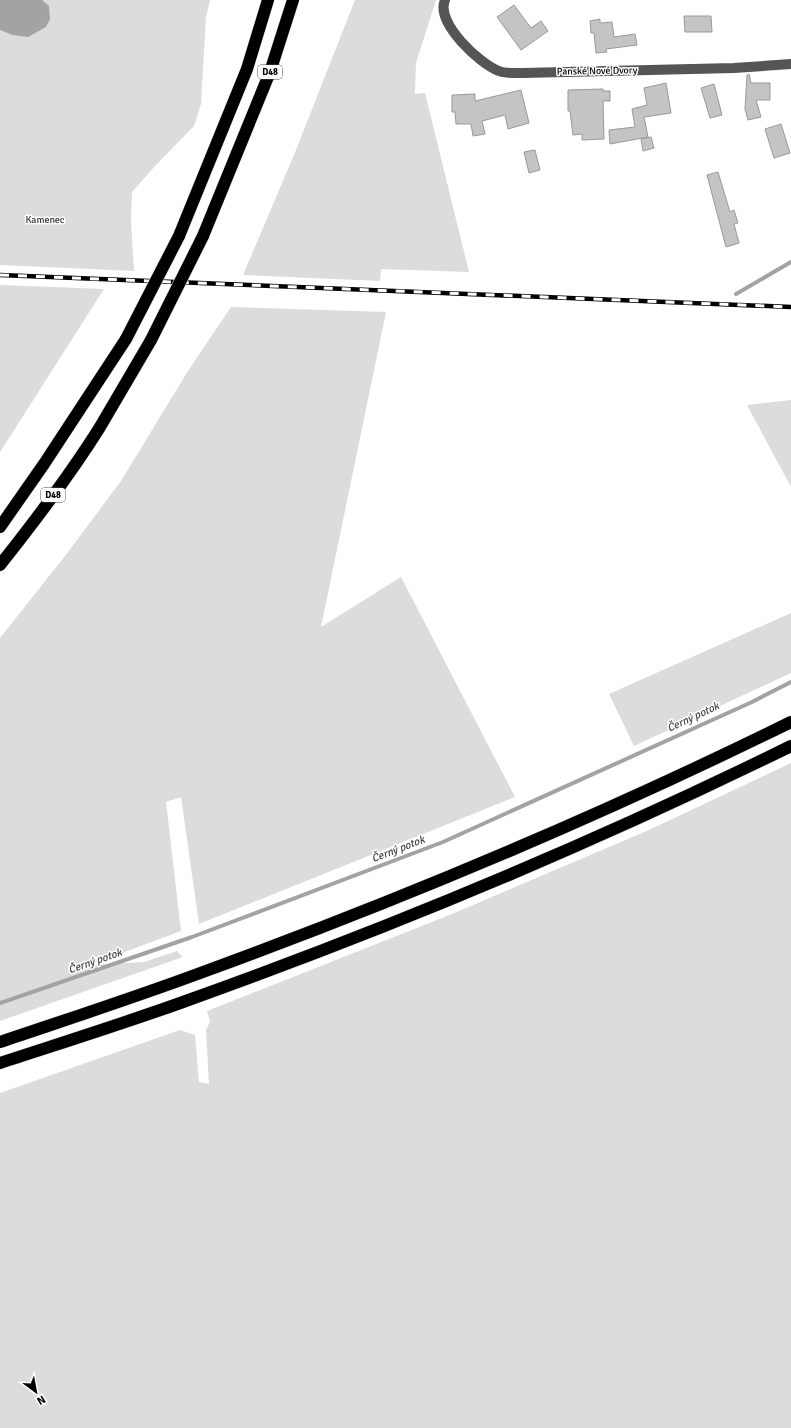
<svg xmlns="http://www.w3.org/2000/svg" width="791" height="1428" font-family="Signika,sans-serif">
	<style>
		.green { fill: #dcdcdc }
		.water { fill: #a3a3a3 }
		.lines { fill: none; stroke-linecap: round; stroke-linejoin: round }
		.stream { stroke: #a3a3a3; stroke-width: 4 }
		.building { fill: #c4c4c4; stroke: #999 }
		.highway-casing { stroke: #dbdbdb; stroke-width: 13 }
		.minor { stroke: #555; stroke-width: 10 }
		.highway { stroke: #000; stroke-width: 12 }
		.rail-casing { stroke: #000; stroke-width: 4.5 }
		.rail { stroke: #fff; stroke-width: 3; stroke-dasharray: 9; stroke-linecap: butt }
		.highway-bridge-casing { stroke: #dbdbdb; stroke-width: 13; stroke-linecap: butt }
		.highway-bridge { stroke: #000; stroke-width: 12 }
		.labels { text-anchor: middle; dominant-baseline: central; stroke-width: 3; stroke-linejoin: round; paint-order: stroke }
		.shield { fill: #fff; stroke: #4c4c4c; stroke-width: 1 }
		.shield-label { font-size: 9px; font-weight: bold; fill: #000 }
		.street-label { font-size: 10px; fill: #000; stroke: #fff }
		.park-label { font-size: 10px; fill: #333; stroke: #fff }
		.water-label { font-size: 11px; font-style: italic; fill: #444; stroke: #fff }
	</style>
	<rect width="100%" height="100%" fill="#fff"/>
	<g class="green">
		<path d="M 0,0 L 210,0 L 206,17 L 201,104 L 194,126 L 156,165 L 132,192 L 131,221 L 134,271 L 0,265 Z"/>
		<path d="M 355,0 L 436,0 L 416,63 L 415,94 L 425,93 L 469,272 L 381,269 L 380,281 L 243,275 L 294,155 Z"/>
		<path d="M 0,285 L 104,289 L 0,452 Z"/>
		<path d="M 231,307 L 386,312 L 321,627 L 401,577 L 515,797 L 199,924 L 181,797 L 166,802 L 181,931 L 90,965 L 144,962 L 177,951 L 183,957 L 0,1021 L 0,638 L 65,556 L 121,481 L 188,371 Z"/>
		<path d="M 791,400 L 791,487 L 747,405 Z"/>
		<path d="M 791,613 L 791,673 L 634,746 L 609,694 Z"/>
		<path d="M 791,763 L 791,1428 L 0,1428 L 0,1093 L 180,1030 L 195,1035 L 199,1082 L 209,1084 L 206,1030 L 210,1022 L 207,1011 L 452,914 L 649,830 Z"/>
	</g>
	<path class="water" d="M 0,0 L 42,0 L 49,6 L 50,19 L 46,27 L 28,37 L 13,35 L 0,30 Z"/>
	<g class="lines">
		<g class="stream">
			<path d="M 736,294 L 791,262"/>
			<path d="M 0,1003 L 192,937 L 443,842 L 752,702 L 791,682"/>
		</g>
	</g>
	<g class="building">
		<path d="M 514,5 L 531,28 L 541,21 L 548,31 L 521,50 L 497,17 Z"/>
		<path d="M 684,16 L 711,16 L 712,32 L 685,32 Z"/>
		<path d="M 600,19 L 600,23 L 612,22 L 614,37 L 635,34 L 637,45 L 606,49 L 607,52 L 596,53 L 594,33 L 591,33 L 590,21 Z"/>
		<path d="M 749,74 L 751,83 L 770,83 L 770,100 L 756,100 L 761,117 L 748,120 L 745,109 L 747,75 Z"/>
		<path d="M 666,83 L 671,113 L 644,117 L 648,137 L 610,144 L 609,130 L 635,127 L 632,109 L 647,105 L 644,88 Z"/>
		<path d="M 714,84 L 722,115 L 710,118 L 701,88 Z"/>
		<path d="M 603,89 L 603,91 L 610,91 L 610,101 L 603,101 L 604,139 L 582,140 L 582,134 L 573,135 L 570,111 L 568,111 L 568,90 Z"/>
		<path d="M 521,90 L 529,123 L 508,129 L 505,115 L 482,121 L 485,134 L 473,136 L 471,124 L 456,124 L 455,112 L 452,112 L 452,95 L 475,94 L 475,101 Z"/>
		<path d="M 781,124 L 790,153 L 774,158 L 765,129 Z"/>
		<path d="M 651,137 L 654,148 L 643,151 L 641,139 Z"/>
		<path d="M 535,150 L 540,170 L 529,173 L 524,152 Z"/>
		<path d="M 718,172 L 730,212 L 734,210 L 738,223 L 734,224 L 739,243 L 726,247 L 707,175 Z"/>
	</g>
	<g class="lines">
		<defs>
			<g id="highway">
				<path d="M 179,236 L 247,69 L 268,0"/>
				<path d="M 203,236 L 270,72 L 293,0"/>
				<path d="M 0,527 L 44,464 L 126,339"/>
				<path d="M 0,565 C 35,521 70,475 100,427 C 117,398 134,369 151,340"/>
				<path d="M 0,1042 C 68,1019 136,997 203,972 C 403,899 600,816 791,722"/>
				<path d="M 0,1063 C 61,1043 122,1024 183,1002 C 390,928 594,843 791,746"/>
			</g>
		</defs>
		<use href="#highway" class="highway-casing"/>
		<path class="minor" d="M 445,0 C 435,23 480,64 499,71 C 506,74 516,73 523,73 L 734,68 L 791,64"/>
		<use href="#highway" class="highway"/>
		<defs>
			<path id="rail" d="M 0,275 L 791,307"/>
		</defs>
		<use href="#rail" class="rail-casing"/>
		<use href="#rail" class="rail"/>
		<defs>
			<g id="highway-bridge">
				<path d="M 126,339 L 179,236"/>
				<path d="M 151,340 L 203,236"/>
			</g>
		</defs>
		<use href="#highway-bridge" class="highway-bridge-casing"/>
		<use href="#highway-bridge" class="highway-bridge"/>
	</g>
	<g class="labels">
		<g class="shield">
			<rect x="258" y="65" width="24" height="14" rx="3"/>
			<rect x="41" y="488" width="24" height="14" rx="3"/>
		</g>
		<g class="shield-label">
			<text x="270" y="72">D48</text>
			<text x="53" y="495">D48</text>
		</g>
		<g class="street-label">
			<text transform="translate(597 71) rotate(-1)">Panské Nové Dvory</text>
		</g>
		<g class="park-label">
			<text x="45" y="220">Kamenec</text>
		</g>
		<g class="water-label">
			<text transform="translate(693 717) rotate(-25)">Černý potok</text>
			<text transform="translate(398 849) rotate(-21)">Černý potok</text>
			<text transform="translate(95 961) rotate(-19)">Černý potok</text>
		</g>
	</g>
	<g transform="translate(36 1392) rotate(148)" stroke="#ffffff" stroke-width="3" paint-order="stroke">
	<path d="M0-3L7 15L0 10L-7 15Z" fill="#000000"/>
	<text y="-6" font-size="11" font-weight="bold" text-anchor="middle" fill="#000000">N</text>
	</g>
</svg>
